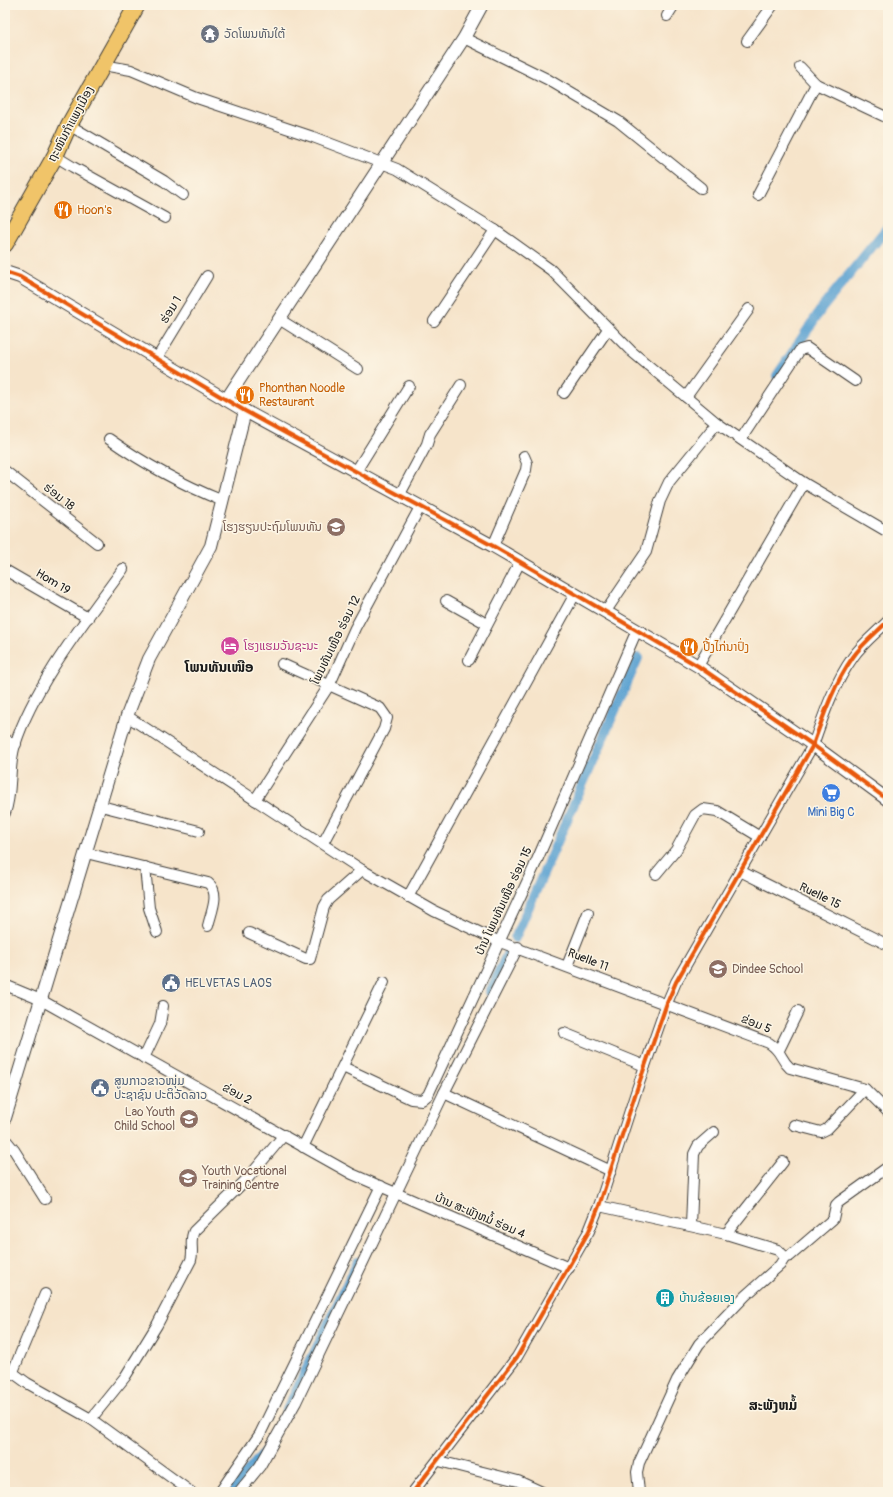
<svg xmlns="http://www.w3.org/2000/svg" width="893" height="1497" font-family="Pangolin,'Noto Sans Lao',sans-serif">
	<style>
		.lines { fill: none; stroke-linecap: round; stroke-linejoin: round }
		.canal { stroke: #5ba2d1; stroke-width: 10 }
		.minor-casing { stroke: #3d3a36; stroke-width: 12 }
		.tertiary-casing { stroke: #3d3a36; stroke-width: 14 }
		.primary-casing { stroke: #3d3a36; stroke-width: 18 }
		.minor { stroke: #fff; stroke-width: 10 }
		.tertiary { stroke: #fff; stroke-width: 12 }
		.primary { stroke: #f0c469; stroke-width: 16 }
		.cycleway-casing { stroke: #fcf5e5; stroke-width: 6 }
		.cycleway { stroke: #e8590c; stroke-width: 4 }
		.labels { text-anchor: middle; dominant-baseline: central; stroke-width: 3; stroke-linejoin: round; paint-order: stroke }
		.worship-label { font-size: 12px; fill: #5b616d; stroke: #fcf5e5; text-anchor: start }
		.street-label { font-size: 12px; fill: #1c1c1c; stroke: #fcf5e5 }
		.food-label { font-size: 12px; fill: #c56008; stroke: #fcf5e5; text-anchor: start }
		.education-label { font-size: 12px; fill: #785e54; stroke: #fcf5e5; text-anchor: end }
		.hotel-label { font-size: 12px; fill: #b23c85; stroke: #fcf5e5; text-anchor: start }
		.shop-label { font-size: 12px; fill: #366cbe; stroke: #fcf5e5 }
		.service-label { font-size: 12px; fill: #4e5e75; stroke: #fcf5e5; text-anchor: start }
		.culture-label { font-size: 12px; fill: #0d838f; stroke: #fcf5e5; text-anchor: start }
		.quarter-label { font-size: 14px; font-weight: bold; fill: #1c1c1c; stroke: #fcf5e5 }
	</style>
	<rect width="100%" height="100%" fill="#fcf5e5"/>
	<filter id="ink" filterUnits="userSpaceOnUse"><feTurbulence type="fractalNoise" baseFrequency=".025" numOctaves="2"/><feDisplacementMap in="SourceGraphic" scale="8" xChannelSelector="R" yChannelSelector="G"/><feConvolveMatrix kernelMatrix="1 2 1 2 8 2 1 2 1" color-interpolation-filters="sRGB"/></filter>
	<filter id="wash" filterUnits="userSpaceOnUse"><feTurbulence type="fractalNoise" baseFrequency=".012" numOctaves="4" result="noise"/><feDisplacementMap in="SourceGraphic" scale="16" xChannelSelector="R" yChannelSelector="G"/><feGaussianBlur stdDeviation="0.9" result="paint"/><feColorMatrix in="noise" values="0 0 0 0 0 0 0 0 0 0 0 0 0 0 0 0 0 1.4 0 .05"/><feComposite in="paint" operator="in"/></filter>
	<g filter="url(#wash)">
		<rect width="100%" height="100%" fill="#f6e4ca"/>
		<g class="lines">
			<g class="canal">
				<path d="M 777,376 L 822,308 L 888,227"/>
				<path d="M 515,938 L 638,658"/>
				<path d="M 490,992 L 508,952"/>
				<path d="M 286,1412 L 358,1261"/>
				<path d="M 230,1492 L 268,1448"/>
			</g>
		</g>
	</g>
	<g filter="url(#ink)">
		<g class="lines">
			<defs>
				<g id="minor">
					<path d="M 667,16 L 674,5"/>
					<path d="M 464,38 L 547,79 L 618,121 L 701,188"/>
					<path d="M 747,41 L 773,5"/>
					<path d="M 103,65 L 131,70 L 197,98 L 313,137 L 397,169 L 495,230 L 551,270 L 631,351 L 717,423 L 804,483 L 888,532"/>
					<path d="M 800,67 L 816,84"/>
					<path d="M 69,125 L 164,181 L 183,195"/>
					<path d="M 55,156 L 73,167 L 165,218"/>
					<path d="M 758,195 L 816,84 L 888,118"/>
					<path d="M 279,319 L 358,369"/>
					<path d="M 434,321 L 495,230"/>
					<path d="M 157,358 L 207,276"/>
					<path d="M 564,393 L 608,329"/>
					<path d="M 686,397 L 749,309"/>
					<path d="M 109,439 C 146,465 181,484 223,501"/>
					<path d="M 741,439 L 800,350 L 807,348 L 855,381"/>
					<path d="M 5,471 L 97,543"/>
					<path d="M 355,473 L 409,386"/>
					<path d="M 399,496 L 427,444 L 430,434 L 461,385"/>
					<path d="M 493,546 L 526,470 L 527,463 L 524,456"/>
					<path d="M 5,570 L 88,618"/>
					<path d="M 446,601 L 487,624"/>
					<path d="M 606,611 L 646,552 L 660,501 L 669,482 L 717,423"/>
					<path d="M 469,660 L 520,562"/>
					<path d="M 282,664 L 380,708 L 387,718 L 384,729 L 323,843"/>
					<path d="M 698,666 L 804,483"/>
					<path d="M 127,716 L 362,870 L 434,911 L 500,942 L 769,1043 C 783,1052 779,1058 790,1068 L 865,1089 L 888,1112"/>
					<path d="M 5,740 L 16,744"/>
					<path d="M 255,800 L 330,684 L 355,628 L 420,507"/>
					<path d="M 101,806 L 199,831"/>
					<path d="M 5,813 C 13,791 8,767 15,745 C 34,685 86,620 123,569"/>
					<path d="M 86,853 L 208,883 C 221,893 211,912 208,926"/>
					<path d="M 145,867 L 149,908 L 157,932"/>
					<path d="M 740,871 L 888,945"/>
					<path d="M 656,874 L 676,850 L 695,815 L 703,809 L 717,811 L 760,837"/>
					<path d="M 408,897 L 575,594"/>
					<path d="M 249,933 L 306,959 L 310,959 L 324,907 L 328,900 L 362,870"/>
					<path d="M 567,966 L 588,913"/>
					<path d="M 5,985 L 41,1000 L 352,1174 L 569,1268"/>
					<path d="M 564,1033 L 645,1066"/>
					<path d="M 779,1050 L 798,1011"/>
					<path d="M 144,1058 L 160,1024 L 163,1006"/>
					<path d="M 343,1067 L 411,1099 L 422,1100 L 428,1095 L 534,867 L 637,630"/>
					<path d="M 444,1093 L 611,1171"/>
					<path d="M 794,1125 L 821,1132 L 827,1129 L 865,1089"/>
					<path d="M 5,1139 L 14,1150 L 45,1199"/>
					<path d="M 303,1147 L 384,982"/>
					<path d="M 599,1206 L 726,1234 L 778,1250 L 785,1257 L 780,1265 L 745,1296 L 699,1344 L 677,1380 L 639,1463 L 637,1472 L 639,1492"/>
					<path d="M 691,1225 L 694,1154 L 698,1146 L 714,1132"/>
					<path d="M 726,1234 L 783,1162"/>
					<path d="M 785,1257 L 790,1256 L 833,1219 L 836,1205 L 839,1202 L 888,1167"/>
					<path d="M 5,1367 L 27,1383 L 91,1419 L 191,1492"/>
					<path d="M 12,1374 L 45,1294"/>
					<path d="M 91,1419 L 125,1377 L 157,1325 L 191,1260 C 194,1251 189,1240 194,1231 L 248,1178 L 284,1135"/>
					<path d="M 439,1461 L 518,1481 L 542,1492"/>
					<path d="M 220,1492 L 260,1434 L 381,1186"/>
					<path d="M 239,1492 L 260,1466 L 296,1402 L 444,1093 L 518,947"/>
					<path d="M 413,1492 L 517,1357 L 589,1231 L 599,1206 L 637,1089 L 667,1003 L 676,982 L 813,745 C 824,714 834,684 853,657 C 862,644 876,633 888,621"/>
				</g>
				<g id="tertiary">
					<path d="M 5,272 L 20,277 L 245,411 L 493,546 L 698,666 L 813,745 L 888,800"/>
					<path d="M 226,400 L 464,38 L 482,5"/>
					<path d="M 5,1118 L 127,716 L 149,659 L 211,546 L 245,411"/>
				</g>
				<path id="primary" d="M 5,244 L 55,156 L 69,125 L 137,5"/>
			</defs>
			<use href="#minor" class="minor-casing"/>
			<use href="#tertiary" class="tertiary-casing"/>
			<use href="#primary" class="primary-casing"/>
			<use href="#minor" class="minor"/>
			<use href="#tertiary" class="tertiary"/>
			<use href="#primary" class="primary"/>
			<defs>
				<g id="cycleway">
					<path d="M 5,272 L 20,277 L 245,411 L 493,546 L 698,666 L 813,745 L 888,800"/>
					<path d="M 413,1492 L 517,1357 L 589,1231 L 599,1206 L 637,1089 L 667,1003 L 676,982 L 813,745 C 824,714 834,684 853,657 C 862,644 876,633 888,621"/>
				</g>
			</defs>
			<use href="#cycleway" class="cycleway-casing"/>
			<use href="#cycleway" class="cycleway"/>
		</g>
	</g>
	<defs>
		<symbol id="temple-disc" viewBox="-11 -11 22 22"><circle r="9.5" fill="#6b7280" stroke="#fcf5e5"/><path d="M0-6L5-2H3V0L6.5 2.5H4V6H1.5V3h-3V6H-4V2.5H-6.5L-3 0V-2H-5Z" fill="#fff"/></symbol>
		<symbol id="restaurant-disc" viewBox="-11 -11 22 22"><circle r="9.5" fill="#e8710a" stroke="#fcf5e5"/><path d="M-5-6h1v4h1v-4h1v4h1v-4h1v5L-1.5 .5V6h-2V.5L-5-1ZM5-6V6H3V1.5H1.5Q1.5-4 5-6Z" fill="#fff"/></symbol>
		<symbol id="school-disc" viewBox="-11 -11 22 22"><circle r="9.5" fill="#8d6e63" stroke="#fcf5e5"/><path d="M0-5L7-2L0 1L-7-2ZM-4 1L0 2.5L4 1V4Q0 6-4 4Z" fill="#fff"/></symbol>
		<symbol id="hotel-disc" viewBox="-11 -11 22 22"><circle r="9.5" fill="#d1479c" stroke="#fcf5e5"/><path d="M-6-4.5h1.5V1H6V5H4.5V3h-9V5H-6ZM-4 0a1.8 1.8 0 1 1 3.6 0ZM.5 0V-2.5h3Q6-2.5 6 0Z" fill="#fff"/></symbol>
		<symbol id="supermarket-disc" viewBox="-11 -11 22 22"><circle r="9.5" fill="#3f7fe0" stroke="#fcf5e5"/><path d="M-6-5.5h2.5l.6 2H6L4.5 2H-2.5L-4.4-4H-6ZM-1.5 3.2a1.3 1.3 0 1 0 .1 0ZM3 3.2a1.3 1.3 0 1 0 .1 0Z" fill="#fff"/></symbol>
		<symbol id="civic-disc" viewBox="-11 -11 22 22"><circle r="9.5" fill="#5c6f8a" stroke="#fcf5e5"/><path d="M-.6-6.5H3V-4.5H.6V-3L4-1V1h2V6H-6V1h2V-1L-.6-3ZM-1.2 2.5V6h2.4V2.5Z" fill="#fff"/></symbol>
		<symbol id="building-disc" viewBox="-11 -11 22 22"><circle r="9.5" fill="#0f9aa8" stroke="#fcf5e5"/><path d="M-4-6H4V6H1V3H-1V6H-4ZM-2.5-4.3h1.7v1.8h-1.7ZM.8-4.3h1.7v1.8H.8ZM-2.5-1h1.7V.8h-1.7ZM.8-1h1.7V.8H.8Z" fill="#fff"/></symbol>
	</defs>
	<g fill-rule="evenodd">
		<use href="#temple-disc" x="199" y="23" width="22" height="22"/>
		<use href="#restaurant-disc" x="52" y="199" width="22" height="22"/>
		<use href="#restaurant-disc" x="234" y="384" width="22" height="22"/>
		<use href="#school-disc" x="325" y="516" width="22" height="22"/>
		<use href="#hotel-disc" x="219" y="635" width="22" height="22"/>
		<use href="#restaurant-disc" x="678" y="636" width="22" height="22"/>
		<use href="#supermarket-disc" x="820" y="782" width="22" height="22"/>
		<use href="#school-disc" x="707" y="958" width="22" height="22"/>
		<use href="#civic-disc" x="160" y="972" width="22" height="22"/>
		<use href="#civic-disc" x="89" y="1077" width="22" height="22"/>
		<use href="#school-disc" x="178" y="1108" width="22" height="22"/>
		<use href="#school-disc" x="177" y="1167" width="22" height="22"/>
		<use href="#building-disc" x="654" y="1287" width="22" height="22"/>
	</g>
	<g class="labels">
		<g class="worship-label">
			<text x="224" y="34">ວັດໂພນທັນໃຕ້</text>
		</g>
		<g class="street-label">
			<text transform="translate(71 124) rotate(-62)">ຖະໜົນກຳແພງເມືອງ</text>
			<text transform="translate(171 310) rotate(-58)">ຮ່ອມ 1</text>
			<text transform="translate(59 497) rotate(38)">ຮ່ອມ 18</text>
			<text transform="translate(53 582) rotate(31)">Hom 19</text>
			<text transform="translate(336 640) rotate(-64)">ໂພນທັນເໜືອ ຮ່ອມ 12</text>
			<text transform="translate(820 896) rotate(26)">Ruelle 15</text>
			<text transform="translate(504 901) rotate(-65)">ບ້ານ ໂພນທັນເໜືອ ຮ່ອມ 15</text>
			<text transform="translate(588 960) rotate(21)">Ruelle 11</text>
			<text transform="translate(756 1024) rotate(22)">ຂ່ອມ 5</text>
			<text transform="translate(237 1094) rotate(28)">ຂ່ອມ 2</text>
			<text transform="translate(480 1216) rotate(23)">ບ້ານ ສະພັງຫມໍ້ ຮ່ອມ 4</text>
		</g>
		<g class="food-label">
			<text x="77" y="210">Hoon's</text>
			<text x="259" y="388">Phonthan Noodle<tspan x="259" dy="14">Restaurant</tspan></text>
			<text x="703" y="647">ປີ້ງໄກ່ນາປົ່ງ</text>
		</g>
		<g class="education-label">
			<text x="322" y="527">ໂຮງຮຽນປະຖົມໂພນທັນ</text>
			<text x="732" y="969" text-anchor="start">Dindee School</text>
			<text x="175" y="1112">Lao Youth<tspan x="175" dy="14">Child School</tspan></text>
			<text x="202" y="1171" text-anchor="start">Youth Vocational<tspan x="202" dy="14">Training Centre</tspan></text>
		</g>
		<g class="hotel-label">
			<text x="244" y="646">ໂຮງແຮມວັນຊະນະ</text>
		</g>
		<g class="shop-label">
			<text x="831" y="812">Mini Big C</text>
		</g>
		<g class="service-label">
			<text x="185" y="983">HELVETAS LAOS</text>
			<text x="114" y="1081">ສູນກາວຂາວໜຸ່ມ<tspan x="114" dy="14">ປະຊາຊົນ ປະຕິວັດລາວ</tspan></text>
		</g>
		<g class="culture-label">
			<text x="679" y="1298">ບ້ານຂ້ອຍເອງ</text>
		</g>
		<g class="quarter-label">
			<text x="219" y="667">ໂພນທັນເໜືອ</text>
			<text x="773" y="1405">ສະພັງຫມໍ້</text>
		</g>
	</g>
	<rect width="893" height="1497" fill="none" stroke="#fcf5e5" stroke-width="20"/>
</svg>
